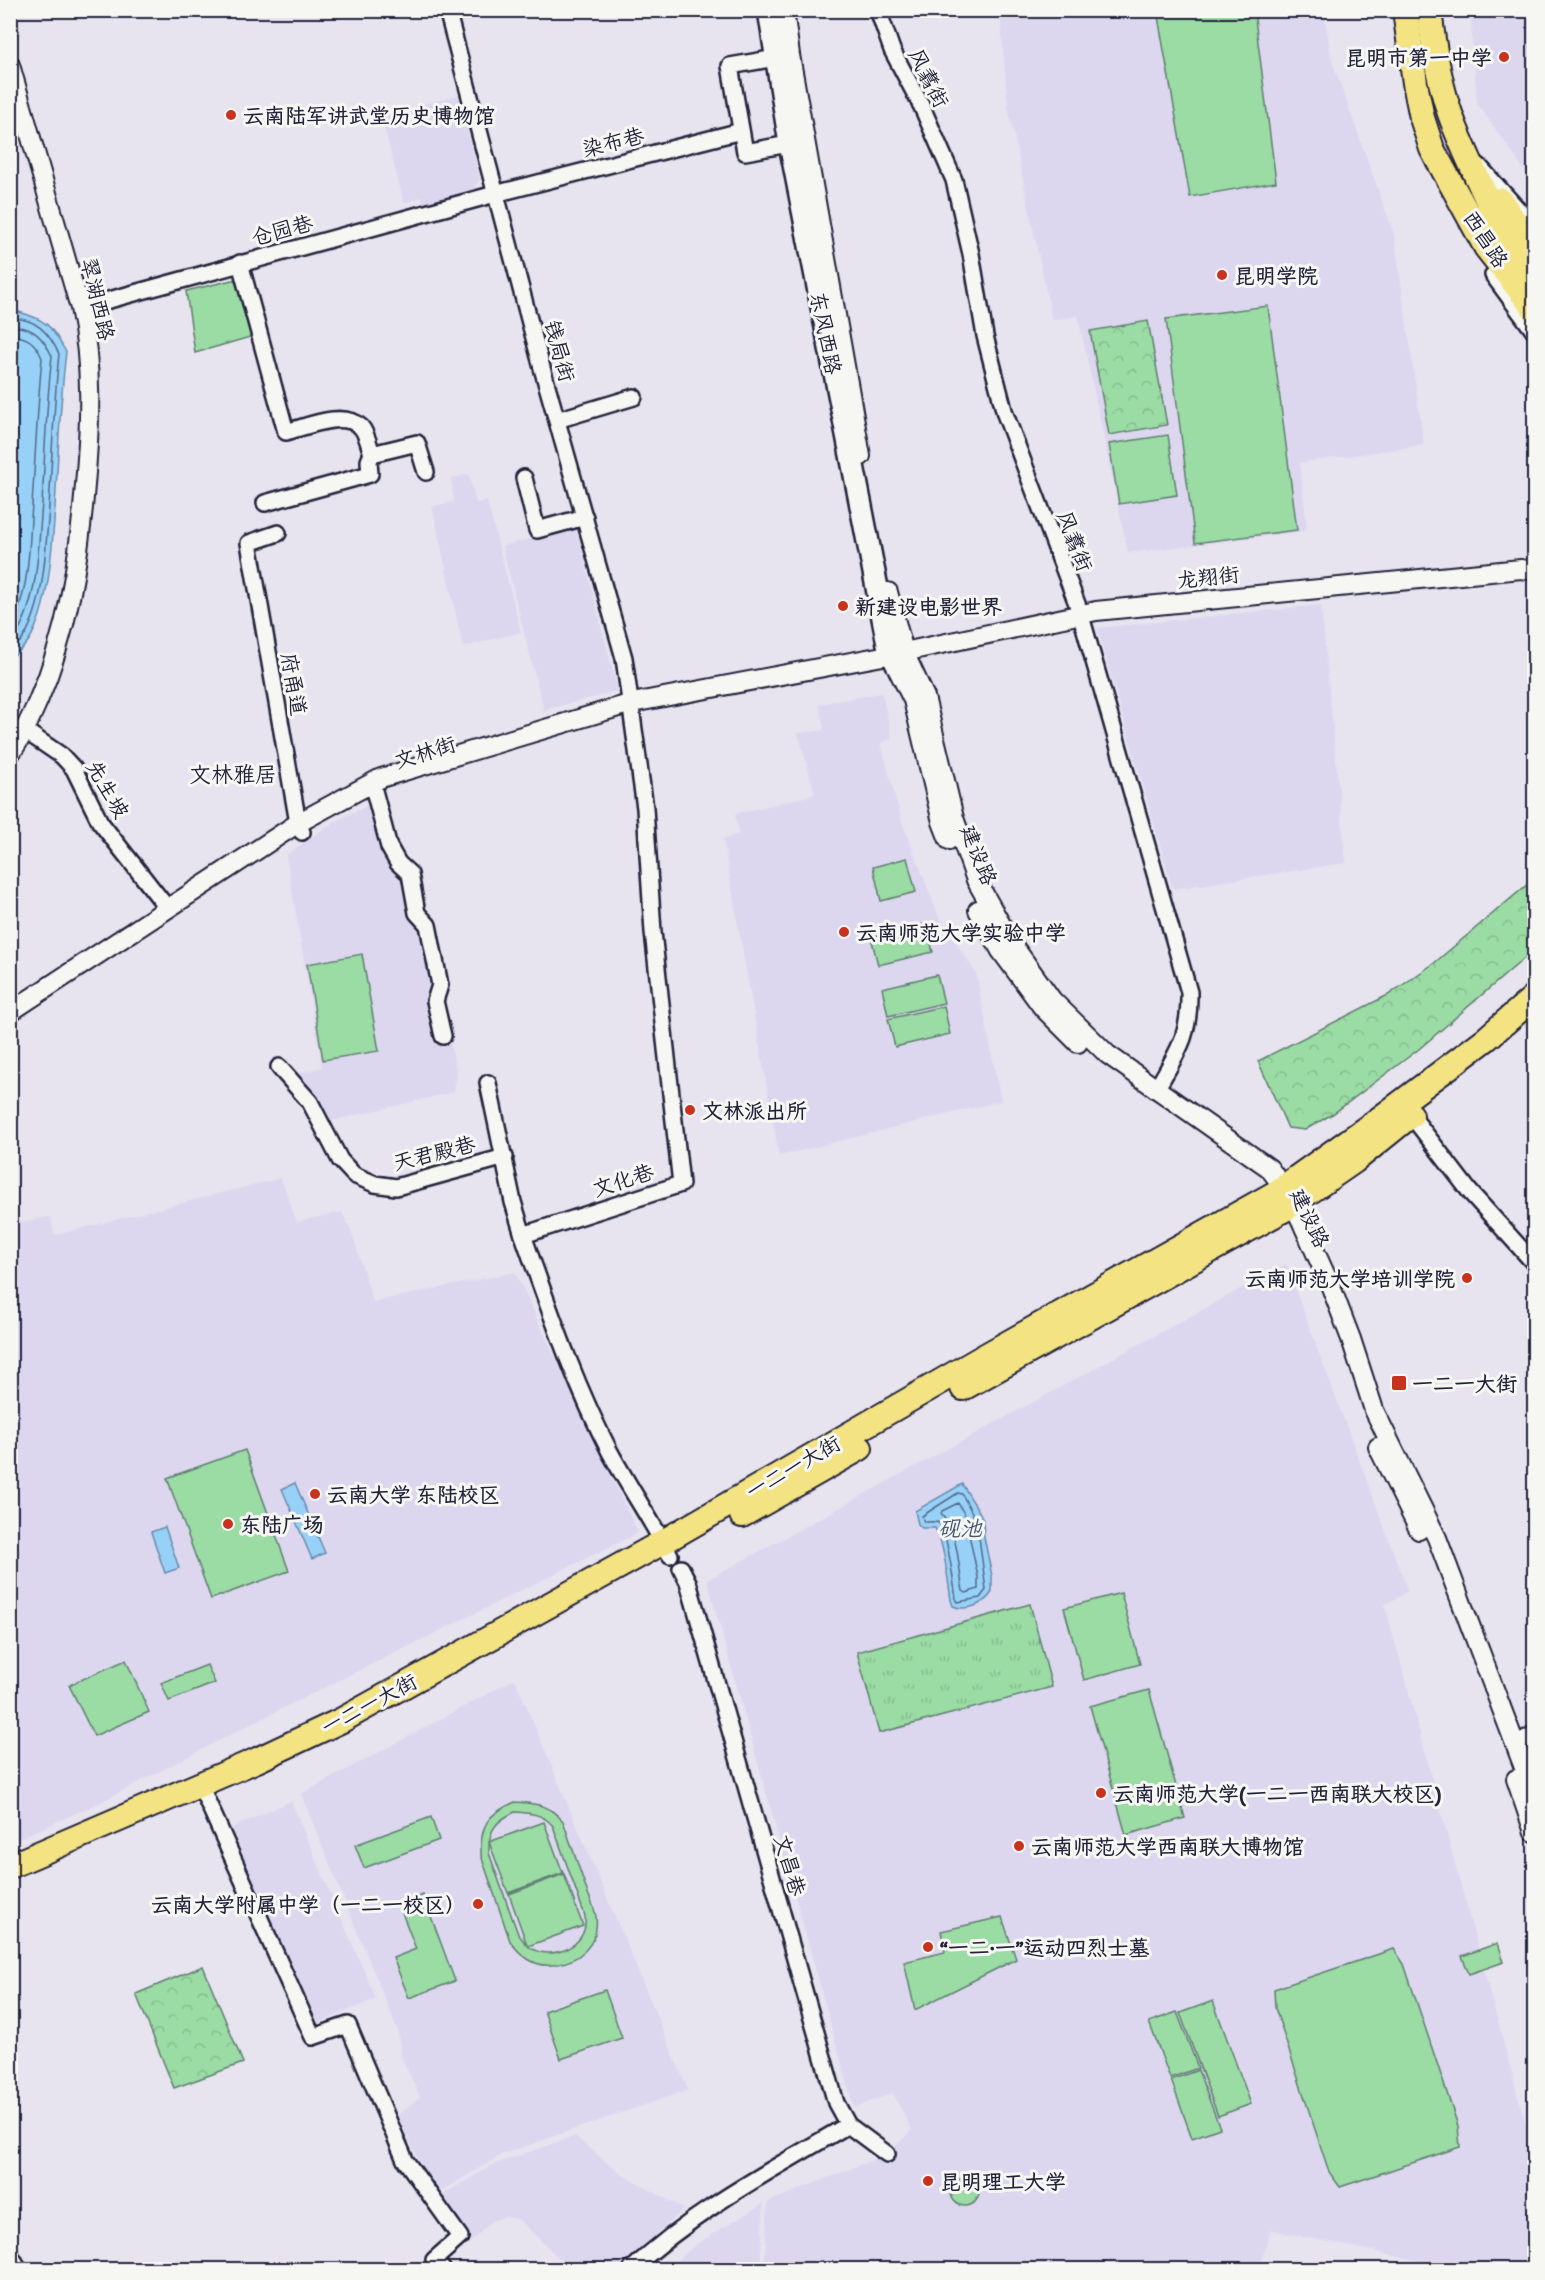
<svg xmlns="http://www.w3.org/2000/svg" width="1545" height="2280" font-family="Itim,'LXGW WenKai TC',sans-serif">
	<style>
		.built { fill: #dcd7ef }
		.grass { fill: url(#grass-tufts); stroke: #5e7e70; stroke-width: 1.5 }
		.park { fill: url(#park-crowns); stroke: #5e7e70; stroke-width: 1.5 }
		.garden { fill: #9bdba4; stroke: #5e7e70; stroke-width: 1.5; fill-rule: evenodd }
		.water { fill: #98d1f8; stroke: #698bac; stroke-width: 1.5 }
		.lines { fill: none; stroke-linecap: round; stroke-linejoin: round }
		.shore { stroke: #516887; stroke-width: 1.5 }
		.minor-casing { stroke: #22223b; stroke-width: 20 }
		.tertiary-casing { stroke: #22223b; stroke-width: 22 }
		.secondary-casing { stroke: #22223b; stroke-width: 26 }
		.primary-casing { stroke: #22223b; stroke-width: 28 }
		.minor { stroke: #f6f6f2; stroke-width: 15 }
		.tertiary { stroke: #f6f6f2; stroke-width: 18 }
		.secondary { stroke: #f6f6f2; stroke-width: 21 }
		.primary { stroke: #f4e382; stroke-width: 24 }
		.poi-dot { fill: #c8321e; stroke: #f6f6f2; stroke-width: 2 }
		.labels { text-anchor: middle; dominant-baseline: central; stroke-width: 6; stroke-linejoin: round; paint-order: stroke }
		.poi-label { font-size: 21px; font-weight: bold; fill: #22223b; stroke: #f6f6f2; text-anchor: start }
		.street-label { font-size: 21px; fill: #22223b; stroke: #f6f6f2 }
		.neighbourhood-label { font-size: 22px; fill: #22223b; stroke: #f6f6f2 }
		.water-label { font-size: 22px; font-style: italic; fill: #455774; stroke: #f6f6f2 }
	</style>
	<defs>
		<pattern id="grass-tufts" width="24" height="20" patternUnits="userSpaceOnUse" patternTransform="scale(1.5)"><rect width="24" height="20" fill="#9bdba4"/><path d="M3 7l-1-3M5 7V3M7 7l1-3M15 17l-1-3M17 17v-4M19 17l1-3" fill="none" stroke="#85bc8e"/></pattern>
		<pattern id="park-crowns" width="20" height="18" patternUnits="userSpaceOnUse" patternTransform="scale(1.5)"><rect width="20" height="18" fill="#9bdba4"/><path d="M2 6a3 3 0 1 1 6 0M12 15a3 3 0 1 1 6 0" fill="none" stroke="#85bc8e"/></pattern>
	</defs>
	<rect width="100%" height="100%" fill="#e7e4f0"/>
	<filter id="ink" filterUnits="userSpaceOnUse"><feTurbulence type="fractalNoise" baseFrequency=".0167" numOctaves="2"/><feDisplacementMap in="SourceGraphic" scale="12" xChannelSelector="R" yChannelSelector="G"/><feConvolveMatrix kernelMatrix="1 2 1 2 8 2 1 2 1" color-interpolation-filters="sRGB"/></filter>
	<g filter="url(#ink)">
		<g class="built">
			<path d="M 1000,11 L 1324,11 L 1332,61 L 1394,234 L 1424,445 L 1300,463 L 1307,531 L 1128,553 L 1078,316 L 1052,320 L 1008,107 Z"/>
			<path d="M 1470,11 L 1534,11 L 1534,184 L 1477,103 Z"/>
			<path d="M 458,95 L 480,179 L 470,194 L 424,205 L 422,197 L 404,203 L 381,116 Z"/>
			<path d="M 469,474 L 476,503 L 487,501 L 521,632 L 463,647 L 432,506 L 454,502 L 451,478 Z"/>
			<path d="M 576,528 L 618,691 L 544,710 L 502,546 Z"/>
			<path d="M 1321,605 L 1346,863 L 1173,889 L 1097,628 Z"/>
			<path d="M 882,693 L 892,739 L 881,743 L 901,819 L 939,917 L 976,973 L 1001,1101 L 779,1156 L 723,839 L 739,834 L 735,814 L 815,794 L 798,733 L 824,730 L 819,704 Z"/>
			<path d="M 384,797 L 394,847 L 404,862 L 441,1000 L 457,1074 L 454,1092 L 327,1122 L 294,1075 L 322,1067 L 286,855 L 333,822 Z"/>
			<path d="M 281,1178 L 297,1222 L 342,1212 L 351,1230 L 373,1302 L 515,1272 L 638,1533 L 251,1724 L 99,1803 L 11,1842 L 11,1224 L 50,1217 L 55,1235 Z"/>
			<path d="M 1286,1264 L 1408,1591 L 1385,1605 L 1534,2155 L 1534,2269 L 1458,2269 L 1271,2230 L 1259,2269 L 764,2269 L 768,2202 L 887,2154 L 912,2130 L 893,2093 L 854,2108 L 707,1580 Z"/>
			<path d="M 515,1679 L 688,2090 L 503,2154 L 436,2194 L 397,2116 L 420,2097 L 401,2056 L 398,2031 L 301,1794 Z"/>
			<path d="M 291,1801 L 376,1999 L 318,2023 L 229,1829 Z"/>
			<path d="M 575,2136 L 617,2171 L 684,2209 L 618,2269 L 571,2270 L 518,2219 L 504,2217 L 492,2221 L 471,2242 L 438,2197 L 495,2164 Z"/>
			<path d="M 764,2203 L 760,2269 L 666,2269 L 701,2241 Z"/>
		</g>
		<g class="grass">
			<path d="M 1030,1604 L 1052,1687 L 879,1733 L 857,1652 Z"/>
			<circle cx="965" cy="2192" r="14"/>
		</g>
		<g class="park">
			<path d="M 1148,321 L 1167,425 L 1109,435 L 1090,331 Z"/>
			<path d="M 1534,879 L 1534,950 L 1419,1049 L 1334,1113 L 1305,1130 L 1288,1128 L 1258,1061 L 1388,995 L 1433,964 Z"/>
			<path d="M 203,1966 L 243,2063 L 174,2088 L 136,1994 Z"/>
		</g>
		<g class="garden">
			<path d="M 1157,11 L 1254,11 L 1276,182 L 1190,197 Z"/>
			<path d="M 241,278 L 257,335 L 195,353 L 186,291 Z"/>
			<path d="M 1268,306 L 1297,530 L 1195,543 L 1166,319 Z"/>
			<path d="M 1168,435 L 1177,495 L 1119,504 L 1109,444 Z"/>
			<path d="M 907,858 L 916,892 L 881,901 L 873,867 Z"/>
			<path d="M 926,924 L 933,952 L 878,965 L 871,937 Z"/>
			<path d="M 362,954 L 379,1051 L 323,1060 L 307,964 Z"/>
			<path d="M 937,975 L 944,1003 L 888,1016 L 882,988 Z"/>
			<path d="M 944,1006 L 950,1034 L 895,1047 L 888,1019 Z"/>
			<path d="M 245,1450 L 289,1571 L 211,1599 L 167,1478 Z"/>
			<path d="M 1121,1593 L 1140,1664 L 1084,1680 L 1064,1608 Z"/>
			<path d="M 126,1660 L 149,1712 L 94,1736 L 69,1685 Z"/>
			<path d="M 207,1665 L 215,1683 L 169,1701 L 161,1683 Z"/>
			<path d="M 1149,1690 L 1185,1818 L 1126,1835 L 1090,1706 Z"/>
			<path d="M 515,1802 C 538,1804 548,1804 563,1821 C 571,1845 579,1868 587,1891 C 590,1899 595,1909 596,1917 C 600,1945 577,1963 552,1965 C 534,1967 520,1955 510,1941 L 481,1855 C 480,1824 488,1814 515,1802 ZM 515,1812 C 531,1813 543,1814 553,1826 L 585,1916 C 585,1920 586,1926 584,1930 C 577,1952 545,1960 528,1946 L 583,1926 L 564,1874 L 509,1894 L 527,1945 L 518,1934 L 489,1853 C 488,1831 495,1821 515,1812 Z"/>
			<path d="M 431,1817 L 439,1840 L 364,1868 L 355,1845 Z"/>
			<path d="M 544,1822 L 563,1873 L 508,1893 L 489,1842 Z"/>
			<path d="M 423,1895 L 455,1981 L 409,1998 L 393,1958 L 416,1949 L 399,1905 Z"/>
			<path d="M 1002,1917 L 1016,1959 L 915,2010 L 904,1962 L 945,1952 L 941,1931 Z"/>
			<path d="M 1498,1943 L 1504,1962 L 1469,1974 L 1462,1956 Z"/>
			<path d="M 1394,1949 L 1404,1964 L 1458,2126 L 1460,2147 L 1340,2187 L 1329,2172 L 1275,2008 L 1274,1989 Z"/>
			<path d="M 605,1990 L 622,2038 L 561,2059 L 544,2011 Z"/>
			<path d="M 1213,2001 L 1251,2104 L 1218,2116 L 1180,2013 Z"/>
			<path d="M 1177,2012 L 1198,2068 L 1170,2078 L 1149,2022 Z"/>
			<path d="M 1198,2070 L 1220,2128 L 1192,2138 L 1171,2080 Z"/>
		</g>
		<g class="water">
			<path d="M 16,311 C 47,320 50,324 66,352 C 59,409 58,466 54,522 C 51,557 49,594 36,626 C 31,640 23,650 11,657 L 10,314 Z"/>
			<path d="M 295,1483 L 325,1553 L 312,1559 L 282,1489 Z"/>
			<path d="M 962,1484 L 980,1513 L 983,1521 L 984,1537 L 992,1576 L 992,1592 C 985,1604 967,1612 953,1606 L 951,1600 C 948,1581 944,1542 935,1528 L 922,1528 L 918,1524 L 915,1511 Z"/>
			<path d="M 165,1527 L 179,1568 L 165,1573 L 151,1532 Z"/>
		</g>
		<g class="lines">
			<g class="shore">
				<path d="M 10,319 C 35,316 50,334 59,354 C 53,410 52,465 48,521 C 45,555 44,593 30,625 C 26,635 20,645 10,650"/>
				<path d="M 10,327 C 32,325 43,337 52,356 C 46,405 45,455 42,504 C 38,545 39,610 10,642"/>
				<path d="M 10,336 C 27,335 36,343 42,358 C 37,411 35,465 31,519 C 29,555 28,596 10,628"/>
				<path d="M 958,1493 L 962,1494 L 977,1522 L 986,1590 L 980,1598 L 958,1602 L 956,1599 C 954,1586 947,1528 939,1523 C 935,1521 929,1522 924,1522 L 922,1516 Z"/>
				<path d="M 958,1503 L 970,1524 L 970,1539 L 978,1577 L 978,1589 L 966,1593 L 963,1591 C 958,1565 959,1534 941,1514 L 942,1511 Z"/>
			</g>
			<defs>
				<g id="minor">
					<path d="M 447,10 L 542,368 L 624,658 L 645,808 L 653,932 L 681,1184 L 523,1235 C 549,1308 574,1383 610,1452 C 629,1487 651,1520 670,1555"/>
					<path d="M 878,10 L 892,50 L 922,107 L 954,180 L 971,254 L 985,336 L 1005,414 L 1079,609 L 1189,992 C 1190,1038 1177,1052 1156,1090"/>
					<path d="M 787,56 L 730,66 L 745,152 L 800,142"/>
					<path d="M 1478,165 L 1534,227"/>
					<path d="M 240,263 L 286,432 C 306,427 343,410 361,427 C 367,434 369,445 372,454 L 417,443 L 426,472"/>
					<path d="M 1493,275 L 1534,331"/>
					<path d="M 80,308 L 495,194 L 741,131"/>
					<path d="M 557,420 L 634,397"/>
					<path d="M 524,478 L 537,530 L 585,517"/>
					<path d="M 265,503 L 370,474 L 369,461 L 372,454"/>
					<path d="M 278,533 L 249,543 L 298,823 L 302,832"/>
					<path d="M 24,730 L 62,756 L 74,769 L 100,822 L 168,909"/>
					<path d="M 372,783 L 389,847 L 398,863 L 410,874 L 417,913 L 428,925 L 440,985 L 435,1001 L 443,1036"/>
					<path d="M 279,1067 L 310,1102 L 340,1160 L 354,1175 L 375,1184 L 396,1187 L 505,1157"/>
					<path d="M 488,1083 L 513,1202 L 523,1235"/>
					<path d="M 1411,1115 L 1470,1192 L 1534,1263"/>
					<path d="M 681,1568 L 688,1582 L 836,2103 L 848,2125 L 887,2154"/>
					<path d="M 1517,1743 L 1534,1734"/>
					<path d="M 205,1796 L 313,2037 L 348,2025 L 405,2160 L 460,2237 L 434,2260 L 443,2270"/>
					<path d="M 631,2270 C 695,2210 773,2169 848,2125"/>
				</g>
				<g id="tertiary">
					<path d="M 784,10 L 790,55 L 861,456"/>
					<path d="M 10,65 L 80,308 C 93,367 90,425 85,485 C 79,560 68,632 38,701 C 30,719 22,738 10,754"/>
					<path d="M 888,592 L 904,652 L 925,697 L 954,818 L 976,880 L 1012,944 L 1052,1000 L 1107,1054 L 1269,1168 L 1290,1196 L 1331,1287 L 1351,1339 L 1374,1410 L 1437,1538 L 1534,1794"/>
					<path d="M 890,654 L 913,700 L 942,822 L 949,840"/>
					<path d="M 978,910 L 1001,951 L 1043,1008 L 1078,1043"/>
					<path d="M 10,1012 L 298,823 L 381,778 L 632,703 L 904,652 L 1096,611 L 1521,569 L 1534,571"/>
					<path d="M 1378,1447 L 1419,1530"/>
					<path d="M 1516,1779 L 1534,1832"/>
				</g>
				<g id="secondary">
					<path d="M 769,10 L 790,144 L 890,654"/>
					<path d="M 10,2260 L 16,2270"/>
				</g>
				<g id="primary">
					<path d="M 1405,10 L 1415,83 L 1422,118 L 1432,149 L 1486,247 L 1534,308"/>
					<path d="M 1429,10 C 1434,50 1440,90 1455,127 C 1470,164 1488,200 1504,237"/>
					<path d="M 1500,200 L 1534,250"/>
					<path d="M 1493,225 L 1534,278"/>
					<path d="M 963,1388 L 1283,1210 L 1354,1161 L 1411,1115"/>
					<path d="M 742,1515 L 860,1448"/>
					<path d="M 10,1866 L 257,1760 L 342,1720 L 663,1542 L 985,1356 L 1274,1194 L 1378,1120 L 1486,1039 L 1534,997"/>
				</g>
			</defs>
			<use href="#minor" class="minor-casing"/>
			<use href="#tertiary" class="tertiary-casing"/>
			<use href="#secondary" class="secondary-casing"/>
			<use href="#primary" class="primary-casing"/>
			<use href="#minor" class="minor"/>
			<use href="#tertiary" class="tertiary"/>
			<use href="#secondary" class="secondary"/>
			<use href="#primary" class="primary"/>
		</g>
	</g>
	<g class="poi-dot">
		<circle cx="1504" cy="57" r="6"/>
		<circle cx="231" cy="115" r="6"/>
		<circle cx="1222" cy="275" r="6"/>
		<circle cx="843" cy="606" r="6"/>
		<circle cx="844" cy="932" r="6"/>
		<circle cx="690" cy="1110" r="6"/>
		<circle cx="1467" cy="1278" r="6"/>
		<rect x="1391" y="1375" width="16" height="16" rx="3"/>
		<circle cx="315" cy="1494" r="6"/>
		<circle cx="228" cy="1524" r="6"/>
		<circle cx="1101" cy="1793" r="6"/>
		<circle cx="1019" cy="1846" r="6"/>
		<circle cx="478" cy="1904" r="6"/>
		<circle cx="928" cy="1947" r="6"/>
		<circle cx="928" cy="2181" r="6"/>
	</g>
	<g class="labels">
		<g class="poi-label">
			<text x="1492" y="57" text-anchor="end">昆明市第一中学</text>
			<text x="243" y="115">云南陆军讲武堂历史博物馆</text>
			<text x="1234" y="275">昆明学院</text>
			<text x="855" y="606">新建设电影世界</text>
			<text x="856" y="932">云南师范大学实验中学</text>
			<text x="702" y="1110">文林派出所</text>
			<text x="1455" y="1278" text-anchor="end">云南师范大学培训学院</text>
			<text x="1412" y="1383">一二一大街</text>
			<text x="327" y="1494">云南大学 东陆校区</text>
			<text x="240" y="1524">东陆广场</text>
			<text x="1113" y="1793">云南师范大学(一二一西南联大校区)</text>
			<text x="1031" y="1846">云南师范大学西南联大博物馆</text>
			<text x="466" y="1904" text-anchor="end">云南大学附属中学（一二一校区）</text>
			<text x="940" y="1947">“一二·一”运动四烈士墓</text>
			<text x="940" y="2181">昆明理工大学</text>
		</g>
		<g class="street-label">
			<text transform="translate(929 78) rotate(63)">风翥街</text>
			<text transform="translate(613 142) rotate(-14)">染布巷</text>
			<text transform="translate(282 230) rotate(-15)">仓园巷</text>
			<text transform="translate(1486 239) rotate(57)">西昌路</text>
			<text transform="translate(98 299) rotate(77)">翠湖西路</text>
			<text transform="translate(826 333) rotate(79)">东风西路</text>
			<text transform="translate(560 351) rotate(75)">钱局街</text>
			<text transform="translate(1075 541) rotate(69)">风翥街</text>
			<text transform="translate(1208 577) rotate(-6)">龙翔街</text>
			<text transform="translate(294 684) rotate(80)">府甬道</text>
			<text transform="translate(425 752) rotate(-17)">文林街</text>
			<text transform="translate(108 789) rotate(60)">先生坡</text>
			<text transform="translate(979 855) rotate(68)">建设路</text>
			<text transform="translate(434 1153) rotate(-14)">天君殿巷</text>
			<text transform="translate(623 1180) rotate(-18)">文化巷</text>
			<text transform="translate(1310 1218) rotate(64)">建设路</text>
			<text transform="translate(793 1467) rotate(-30)">一二一大街</text>
			<text transform="translate(369 1704) rotate(-28)">一二一大街</text>
			<text transform="translate(790 1865) rotate(74)">文昌巷</text>
		</g>
		<g class="neighbourhood-label">
			<text x="233" y="774">文林雅居</text>
		</g>
		<g class="water-label">
			<text x="960" y="1528">砚池</text>
		</g>
	</g>
	<rect width="1545" height="2280" fill="none" stroke="#f6f6f2" stroke-width="36"/>
	<rect x="18" y="18" width="1509" height="2244" fill="none" stroke="#22223b" stroke-width="2" filter="url(#ink)"/>
</svg>
